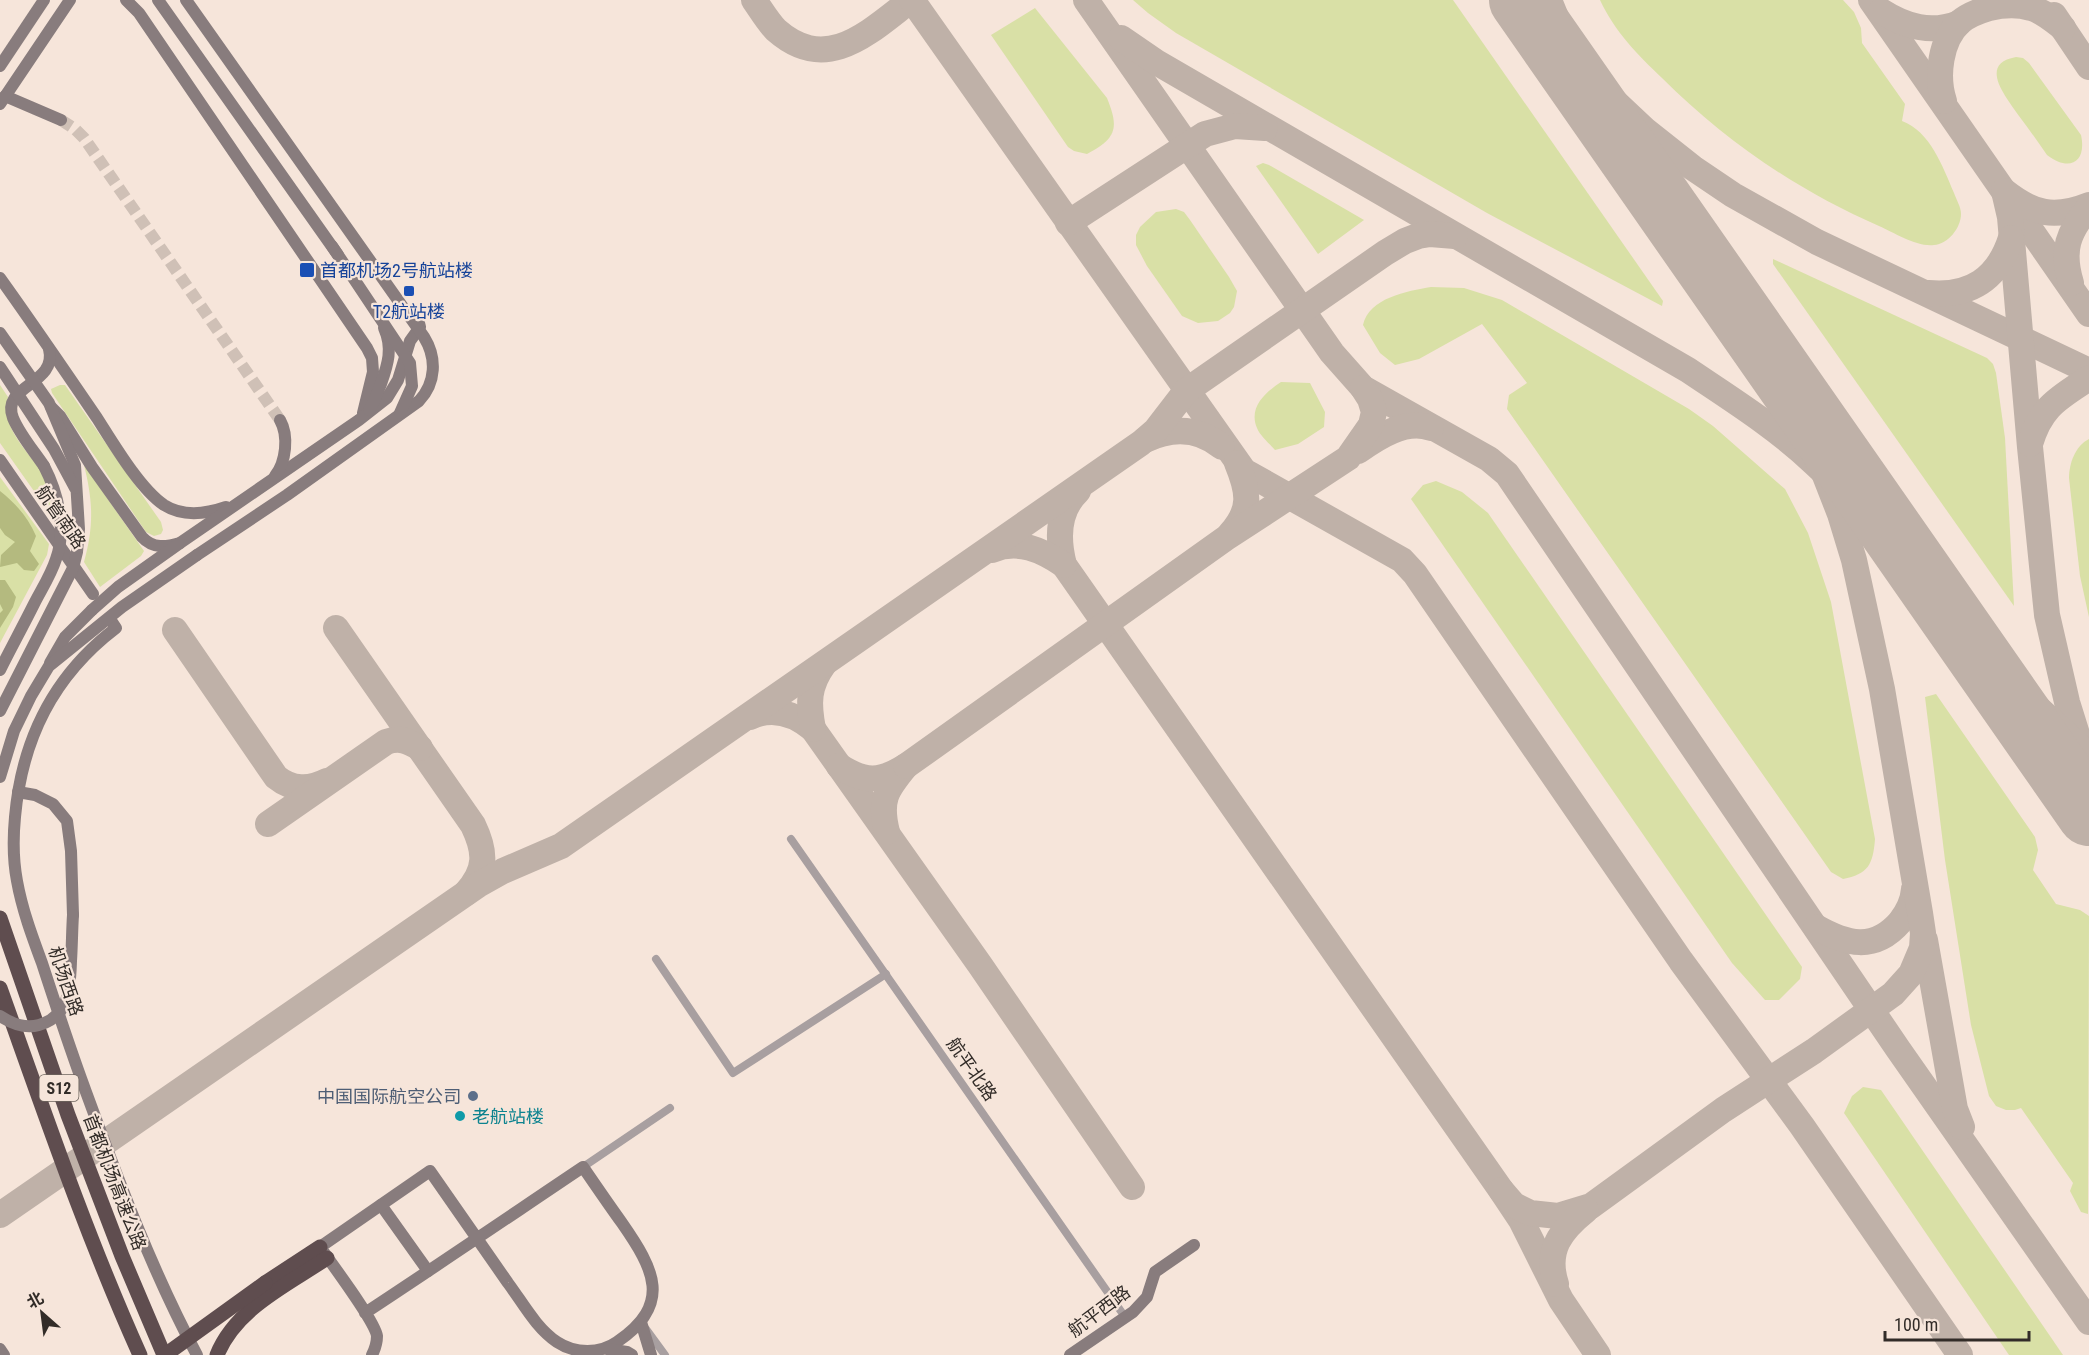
<svg xmlns="http://www.w3.org/2000/svg" width="2089" height="1355" font-family="'Roboto Condensed','Noto Sans SC',sans-serif">
	<style>
		.green { fill: #d9e0a6 }
		.forest { fill: #b4ba7f }
		.lines { fill: none; stroke-linecap: round; stroke-linejoin: round }
		.taxiway { stroke: #bfb1a8; stroke-width: 26 }
		.runway { stroke: #bfb1a8; stroke-width: 64 }
		.secondary-tunnel { stroke: #cfc0b6; stroke-width: 12; stroke-dasharray: 12 6; stroke-linecap: butt }
		.street { stroke: #a89fa0; stroke-width: 8 }
		.secondary { stroke: #887c7d; stroke-width: 12 }
		.highway { stroke: #5f4d4f; stroke-width: 15 }
		.secondary-bridge { stroke: #887c7d; stroke-width: 12 }
		.highway-bridge { stroke: #5f4d4f; stroke-width: 15 }
		.transit-dot { fill: #1a4fb4; stroke: #f6e5da; stroke-width: 2 }
		.service-dot { fill: #5c6f8a; stroke: #f6e5da; stroke-width: 2 }
		.culture-dot { fill: #0f9aa8; stroke: #f6e5da; stroke-width: 2 }
		.labels { text-anchor: middle; dominant-baseline: central; stroke-width: 4.5; stroke-linejoin: round; paint-order: stroke }
		.shield { fill: #f6e5da; stroke: #6d645d; stroke-width: 1.5 }
		.shield-label { font-size: 16px; font-weight: bold; fill: #322c28 }
		.transit-label { font-size: 18px; fill: #164399; stroke: #f6e5da; text-anchor: start }
		.street-label { font-size: 18px; fill: #322c28; stroke: #f6e5da }
		.service-label { font-size: 18px; fill: #4e5e75; stroke: #f6e5da; text-anchor: end }
		.culture-label { font-size: 18px; fill: #0d838f; stroke: #f6e5da; text-anchor: start }
	</style>
	<rect width="100%" height="100%" fill="#f6e5da"/>
	<g class="green">
		<path d="M 1133,0 L 1453,0 L 1663,301 L 1662,306 L 1487,213 L 1176,33 L 1148,13 Z"/>
		<path d="M 1600,0 L 1843,0 L 1854,12 L 1861,28 L 1862,43 L 1905,104 L 1902,121 C 1930,131 1943,167 1954,193 C 1956,199 1961,207 1961,214 C 1961,228 1948,244 1934,245 C 1916,247 1895,233 1879,226 C 1798,191 1724,140 1662,78 C 1637,54 1615,32 1600,0 Z"/>
		<path d="M 1035,8 L 1107,98 C 1119,128 1117,138 1087,154 L 1074,151 L 1068,147 L 991,35 Z"/>
		<path d="M 2016,57 L 2023,58 L 2029,63 L 2081,135 C 2087,163 2069,172 2047,155 C 2038,142 2029,129 2019,116 C 2007,98 1977,64 2016,57 Z"/>
		<path d="M 1263,163 L 1269,165 L 1364,220 L 1318,254 L 1256,166 Z"/>
		<path d="M 1176,209 L 1184,212 L 1190,220 L 1229,277 L 1237,291 L 1234,307 L 1230,313 L 1218,321 L 1198,323 L 1182,316 L 1147,266 L 1136,245 L 1136,235 L 1140,227 L 1156,212 Z"/>
		<path d="M 1773,259 L 1987,358 L 1993,364 L 1996,373 L 2005,438 L 2014,606 L 1773,264 Z"/>
		<path d="M 1431,287 L 1464,288 L 1502,300 L 1689,409 L 1713,426 L 1785,489 L 1808,533 L 1831,602 L 1875,839 C 1873,865 1868,874 1843,879 L 1831,872 L 1507,409 L 1509,395 L 1527,383 L 1482,324 L 1419,359 L 1395,365 L 1380,353 L 1363,325 C 1369,298 1407,291 1431,287 Z"/>
		<path d="M 1281,382 L 1310,383 L 1325,412 L 1324,427 L 1298,444 L 1275,450 C 1270,444 1260,436 1257,428 C 1248,407 1266,392 1281,382 Z"/>
		<path d="M 0,385 L 8,397 C 0,428 28,450 42,473 C 49,486 52,504 53,518 L 0,443 Z"/>
		<path d="M 60,385 L 65,385 L 161,522 L 163,530 L 161,534 L 154,536 L 146,532 L 52,393 L 51,389 Z"/>
		<path d="M 2089,439 L 2089,617 L 2080,576 L 2069,478 C 2069,464 2075,446 2089,439 Z"/>
		<path d="M 84,465 L 144,551 L 141,556 L 100,587 L 84,562 C 94,526 93,501 84,465 Z"/>
		<path d="M 0,477 L 49,544 L 47,555 L 0,643 Z"/>
		<path d="M 1436,481 L 1462,492 L 1488,513 L 1802,967 L 1800,979 L 1779,1000 L 1765,1000 L 1732,963 L 1411,499 L 1423,485 Z"/>
		<path d="M 1936,694 L 2035,837 L 2038,850 L 2033,870 L 2056,904 L 2080,910 L 2089,916 L 2088,1214 L 2081,1212 L 2070,1191 L 2073,1183 L 2021,1108 L 2015,1110 L 2006,1110 L 1996,1106 L 1989,1096 L 1971,1025 L 1945,860 L 1925,697 Z"/>
		<path d="M 1863,1087 L 1881,1090 L 2063,1355 L 2009,1355 L 1844,1113 L 1852,1096 Z"/>
	</g>
	<g class="forest">
		<path d="M 0,491 C 16,504 28,517 36,536 L 30,551 L 39,564 L 34,571 L 24,570 L 17,563 L 0,567 L 1,555 L 15,542 L 5,535 L 0,528 Z"/>
		<path d="M 0,580 L 5,580 L 16,597 L 13,607 L 0,628 L 0,613 L 3,610 L 0,604 Z"/>
	</g>
	<g class="lines">
		<g class="taxiway">
			<path d="M 754,0 C 761,10 768,22 776,30 C 827,75 869,32 911,0"/>
			<path d="M 912,0 L 1244,471 L 1402,560 L 1415,574 L 1681,961 L 1802,1126 L 1960,1355"/>
			<path d="M 1086,0 L 1332,353 L 1363,388 L 1489,459 L 1507,474 L 1898,1049 L 2089,1322"/>
			<path d="M 1549,0 L 1566,42"/>
			<path d="M 1871,0 L 2089,314"/>
			<path d="M 1522,1 L 1579,68 L 1645,130 L 1693,168 L 1733,195 L 1817,242 L 2089,371"/>
			<path d="M 1881,11 C 1906,27 1931,34 1959,23"/>
			<path d="M 2054,15 L 2089,67"/>
			<path d="M 1121,38 L 1156,62 L 1688,370 C 1731,399 1776,427 1814,463 C 1863,508 1905,558 1946,610"/>
			<path d="M 1944,101 C 1936,77 1940,40 1960,22 C 1968,15 1979,11 1989,8 C 2002,5 2018,4 2031,8 C 2043,11 2053,20 2063,28"/>
			<path d="M 2089,205 C 2054,219 2033,214 2004,191 L 2010,217 L 2030,447 L 2047,615 L 2067,702 L 2089,773"/>
			<path d="M 1068,223 L 1205,134 L 1235,126 L 1265,128"/>
			<path d="M 2071,283 C 2061,250 2068,232 2089,207"/>
			<path d="M 1928,293 C 1970,297 1998,279 2011,238"/>
			<path d="M 1145,440 C 1172,427 1198,427 1222,447"/>
			<path d="M 2030,444 C 2041,406 2059,398 2089,378"/>
			<path d="M 1358,451 C 1378,437 1405,419 1431,428"/>
			<path d="M 1078,491 C 1057,511 1057,538 1064,565 L 1501,1190 L 1521,1220 L 1561,1300 L 1598,1355"/>
			<path d="M 1230,534 C 1252,510 1249,492 1237,463"/>
			<path d="M 992,550 C 1018,539 1042,550 1064,565"/>
			<path d="M 336,628 L 473,825 C 486,852 487,870 466,893"/>
			<path d="M 175,630 L 276,777 C 292,790 309,790 327,781"/>
			<path d="M 1972,647 L 2079,746"/>
			<path d="M 750,717 C 773,706 795,714 813,729 L 980,965 L 1132,1187"/>
			<path d="M 813,729 C 808,703 808,686 824,664"/>
			<path d="M 839,766 C 865,783 881,782 906,766 C 886,790 879,800 887,832"/>
			<path d="M 906,766 L 1226,538 L 1348,458 L 1371,425 L 1374,412 L 1370,399 L 1363,388"/>
			<path d="M 268,824 L 386,742 C 400,737 408,741 420,748"/>
			<path d="M 1816,927 C 1846,944 1874,952 1900,922 C 1908,912 1913,902 1914,889"/>
			<path d="M 1925,940 L 1955,1109 L 1962,1127"/>
			<path d="M 1501,1190 L 1514,1205 L 1530,1213 L 1558,1216 L 1591,1206 L 1723,1110 L 1814,1051 L 1893,994 L 1911,974 L 1922,948 L 1923,933 L 1920,913 L 1882,689 L 1854,560 L 1840,514 L 1824,473 L 1750,328"/>
			<path d="M 0,1215 L 478,885 L 503,871 L 561,846 L 1141,443 L 1156,430 L 1186,391 L 1385,253 L 1405,241 L 1418,236 L 1430,234 L 1455,236"/>
			<path d="M 1556,1284 C 1545,1250 1561,1230 1586,1210"/>
		</g>
		<path class="runway" d="M 1521,0 L 2089,814"/>
		<path class="secondary-tunnel" d="M 61,120 L 75,129 L 84,138 L 280,420"/>
		<g class="street">
			<path d="M 791,839 L 1125,1317"/>
			<path d="M 656,959 L 733,1073 L 886,974"/>
			<path d="M 583,1167 L 670,1108"/>
			<path d="M 646,1329 L 665,1355"/>
		</g>
		<g class="secondary">
			<path d="M 126,0 L 139,13 L 367,348 L 372,358 L 373,372 L 363,413"/>
			<path d="M 158,0 L 338,255"/>
			<path d="M 0,66 L 44,0"/>
			<path d="M 5,96 L 61,120"/>
			<path d="M 0,104 L 70,0"/>
			<path d="M 0,278 C 33,324 65,371 97,418 C 113,443 140,489 164,505 C 183,517 206,514 226,507"/>
			<path d="M 51,407 L 60,416 L 92,467 L 142,537 C 153,549 166,547 180,543 L 359,420 L 387,398 L 398,380 L 410,341 L 420,327 L 419,323"/>
			<path d="M 369,410 C 375,402 377,393 381,384 C 388,364 393,348 384,328"/>
			<path d="M 0,460 L 93,594"/>
			<path d="M 44,466 C 34,451 20,435 13,418 C 0,385 58,385 49,349"/>
			<path d="M 275,476 C 286,462 289,436 280,420"/>
			<path d="M 112,622 L 116,628 C 53,676 22,739 15,817 C 13,838 13,860 17,881 C 22,909 32,936 42,963 C 56,1006 70,1049 86,1092 C 119,1182 152,1271 197,1355"/>
			<path d="M 50,663 L 65,637 L 92,610"/>
			<path d="M 0,777 L 14,731 L 31,696 L 49,666 L 122,607 L 197,555"/>
			<path d="M 18,792 L 35,795 L 53,804 L 67,821 L 71,851 L 73,915"/>
			<path d="M 381,1205 L 428,1271"/>
			<path d="M 365,1313 C 438,1265 510,1216 583,1167 C 596,1186 609,1205 622,1223 C 654,1269 673,1304 617,1342 C 600,1354 575,1354 557,1342 C 536,1328 523,1303 508,1283 C 482,1246 456,1208 430,1171 L 320,1247 C 331,1263 375,1321 377,1336 C 377,1343 375,1349 372,1355"/>
			<path d="M 641,1322 L 651,1355"/>
			<path d="M 0,1349 L 4,1355"/>
			<path d="M 607,1349 L 627,1352 L 632,1355"/>
			<path d="M 1070,1355 L 1133,1312 L 1147,1297 L 1155,1272 L 1194,1245"/>
		</g>
		<g class="highway">
			<path d="M 0,918 L 68,1115 L 122,1256 L 164,1355"/>
			<path d="M 0,988 C 44,1111 86,1235 140,1355"/>
			<path d="M 265,1283 L 320,1247"/>
			<path d="M 217,1355 C 236,1308 287,1285 327,1258"/>
		</g>
		<g class="secondary-bridge">
			<path d="M 186,0 L 424,337 C 437,358 436,383 419,401 L 287,495 L 197,555"/>
			<path d="M 332,246 L 410,363 L 412,386 L 400,413"/>
			<path d="M 0,333 L 49,403 L 75,465 L 79,529 L 77,552 L 73,568 L 0,711"/>
			<path d="M 0,367 L 54,449 L 75,488"/>
			<path d="M 92,610 L 118,587 L 180,543"/>
			<path d="M 0,670 C 11,648 23,626 34,604 C 41,590 51,575 56,559 C 67,529 58,493 44,466"/>
			<path d="M 0,1016 C 12,1024 25,1029 39,1025 C 70,1016 70,988 71,961 C 72,946 72,930 73,915"/>
		</g>
		<path class="highway-bridge" d="M 165,1355 L 265,1283"/>
	</g>
	<g class="transit-dot">
		<rect x="299" y="262" width="16" height="16" rx="3"/>
		<rect x="403" y="285" width="12" height="12" rx="3"/>
	</g>
	<circle class="service-dot" cx="473" cy="1096" r="6"/>
	<circle class="culture-dot" cx="460" cy="1116" r="6"/>
	<g class="labels">
		<rect class="shield" x="39.5" y="1075" width="39" height="26" rx="4.5"/>
		<g class="shield-label">
			<text x="59" y="1088">S12</text>
		</g>
		<g class="transit-label">
			<text x="320" y="270">首都机场2号航站楼</text>
			<text x="409" y="311" text-anchor="middle">T2航站楼</text>
		</g>
		<g class="street-label">
			<text transform="translate(61 517) rotate(55)">航管南路</text>
			<text transform="translate(66 981) rotate(71)">机场西路</text>
			<text transform="translate(972 1069) rotate(55)">航平北路</text>
			<text transform="translate(115 1182) rotate(69)">首都机场高速公路</text>
			<text transform="translate(1099 1311) rotate(-37)">航平西路</text>
		</g>
		<g class="service-label">
			<text x="461" y="1096">中国国际航空公司</text>
		</g>
		<g class="culture-label">
			<text x="472" y="1116">老航站楼</text>
		</g>
	</g>
	<g transform="translate(42 1313) rotate(332)" stroke="#f6e5da" stroke-width="4.5" paint-order="stroke">
	<path d="M0-4.5L10 22L0 15L-10 22Z" fill="#322c28"/>
	<text y="-9" font-size="16" font-weight="bold" text-anchor="middle" fill="#322c28">北</text>
	</g>
	<path d="M1885 1331v9h144v-9" fill="none" stroke="#322c28" stroke-width="3"/>
	<text x="1894" y="1331" font-size="18" fill="#322c28" stroke="#f6e5da" stroke-width="4.5" paint-order="stroke">100 m</text>
</svg>
